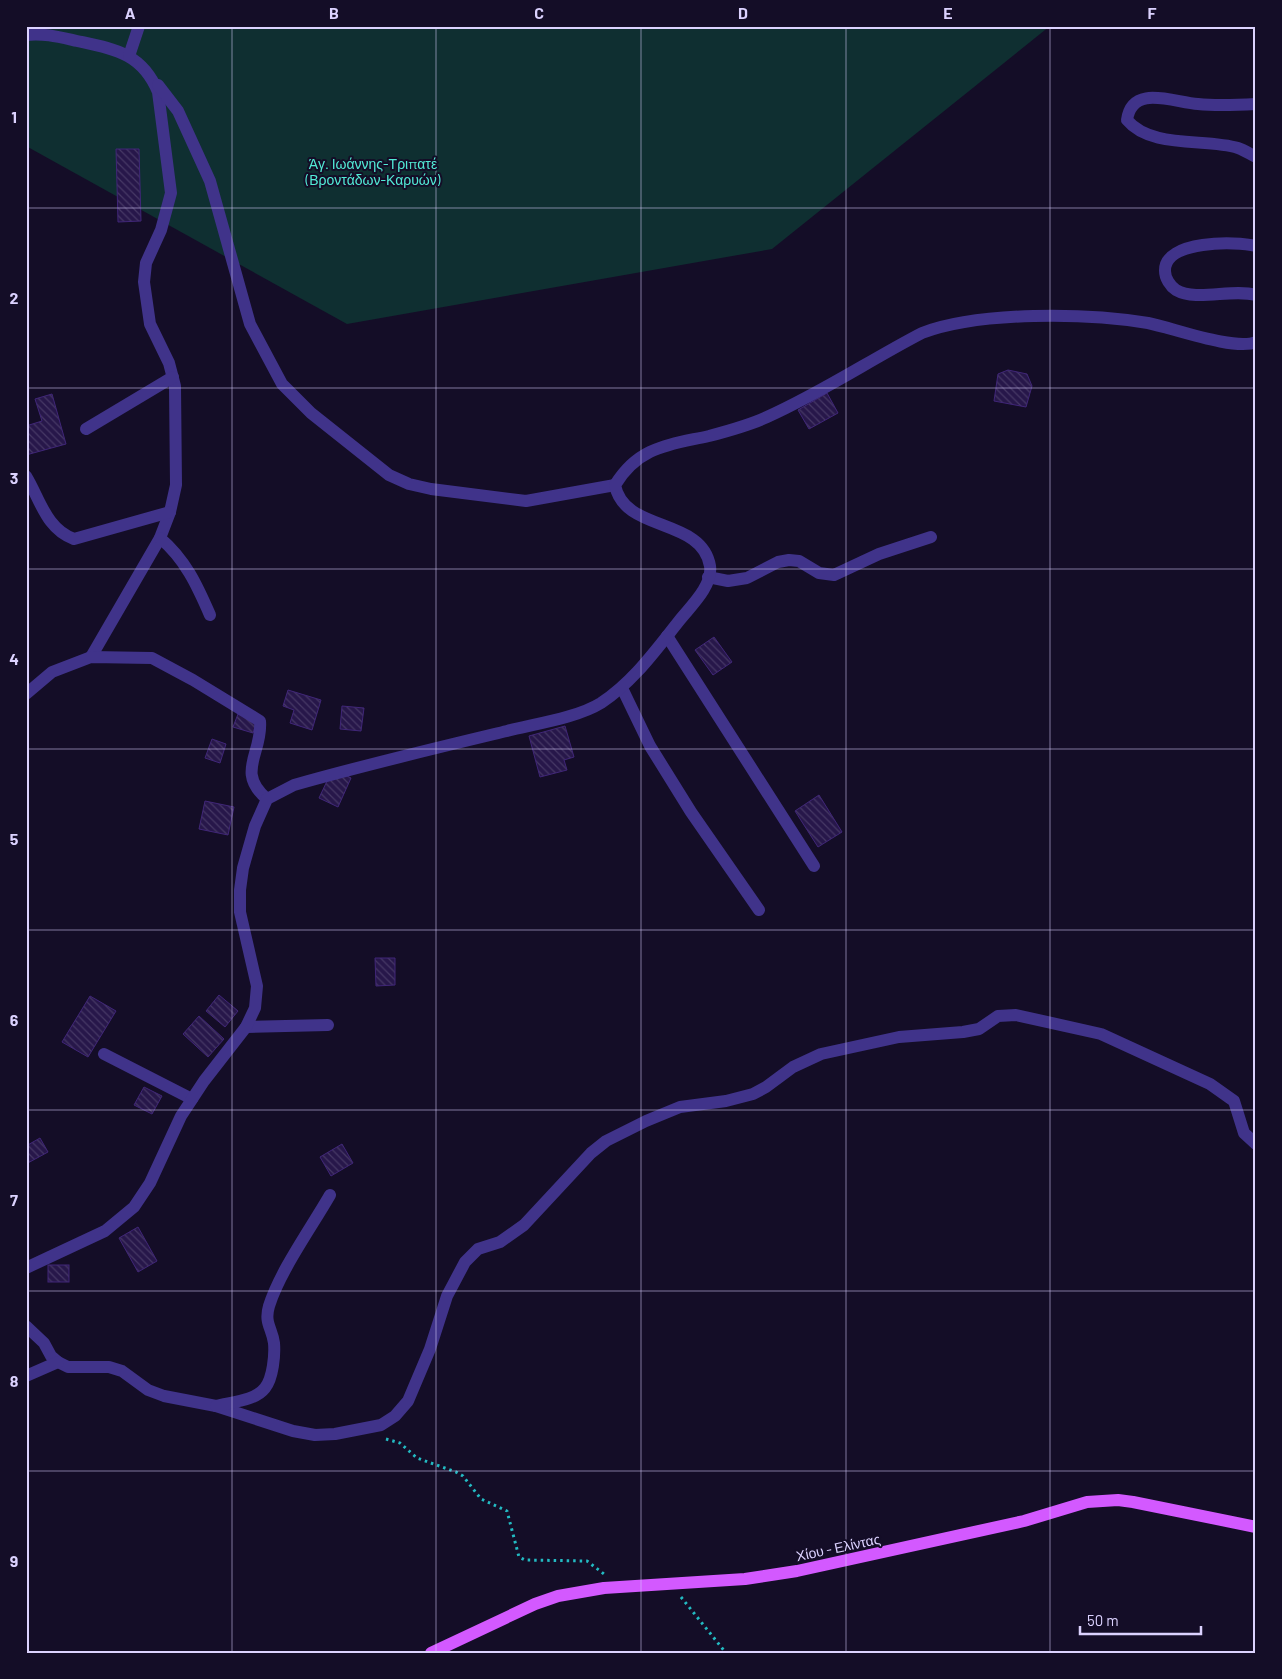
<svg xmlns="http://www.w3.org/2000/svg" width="1282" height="1679" font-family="Barlow,sans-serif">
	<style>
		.park { fill: #0f2f31 }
		.building { fill: url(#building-back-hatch); stroke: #402678 }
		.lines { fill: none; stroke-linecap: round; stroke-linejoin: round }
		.path { stroke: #23bac2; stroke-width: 3; stroke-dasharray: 2.5 4; stroke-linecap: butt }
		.minor { stroke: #40338a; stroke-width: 12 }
		.major { stroke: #d359ff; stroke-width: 12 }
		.grid { fill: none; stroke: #dcd2ff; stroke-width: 1; stroke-opacity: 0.55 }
		.labels { text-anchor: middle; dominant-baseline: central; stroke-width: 4; stroke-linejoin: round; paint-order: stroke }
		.park-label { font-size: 14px; fill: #52ebd6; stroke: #140d27 }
		.street-label { font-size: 14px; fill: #dcd2ff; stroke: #140d27 }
		.neatline { fill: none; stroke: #dcd2ff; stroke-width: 2 }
		.grid-label { font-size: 16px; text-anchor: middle; font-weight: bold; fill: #dcd2ff }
	</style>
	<defs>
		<pattern id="building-back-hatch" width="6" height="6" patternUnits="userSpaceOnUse" patternTransform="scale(1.25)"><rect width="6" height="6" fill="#27174a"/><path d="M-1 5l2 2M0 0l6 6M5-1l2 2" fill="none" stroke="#463865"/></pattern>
	</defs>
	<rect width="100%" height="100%" fill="#140d27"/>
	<path class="park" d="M 26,26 L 1050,26 L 772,249 L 347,324 L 26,146 Z"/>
	<g class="building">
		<path d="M 116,149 L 139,149 L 141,221 L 118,222 Z"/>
		<path d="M 1008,370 L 1027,374 L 1032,386 L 1026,407 L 994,401 L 998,374 Z"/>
		<path d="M 827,393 L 838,413 L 809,429 L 798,410 Z"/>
		<path d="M 52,394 L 66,444 L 26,455 L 26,426 L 42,421 L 35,399 Z"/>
		<path d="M 714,637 L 732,662 L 713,675 L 695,650 Z"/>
		<path d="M 288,690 L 321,700 L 312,730 L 290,723 L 294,710 L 283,706 Z"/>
		<path d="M 342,706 L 364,708 L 361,731 L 340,729 Z"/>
		<path d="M 238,714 L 257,721 L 253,733 L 233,727 Z"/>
		<path d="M 565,726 L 574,757 L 564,760 L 567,770 L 540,777 L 529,736 Z"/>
		<path d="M 212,739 L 226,744 L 220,763 L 205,758 Z"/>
		<path d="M 341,773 L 351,778 L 338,807 L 319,798 L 328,779 Z"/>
		<path d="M 819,795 L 842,832 L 818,847 L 795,811 Z"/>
		<path d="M 205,801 L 234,807 L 228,835 L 199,829 Z"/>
		<path d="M 375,958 L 395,958 L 395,985 L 376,986 Z"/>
		<path d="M 219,995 L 238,1011 L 225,1027 L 206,1011 Z"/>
		<path d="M 90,996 L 116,1011 L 88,1057 L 62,1042 Z"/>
		<path d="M 199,1016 L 224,1039 L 208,1057 L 183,1034 Z"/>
		<path d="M 144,1087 L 162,1096 L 152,1114 L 134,1105 Z"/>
		<path d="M 40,1138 L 48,1152 L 26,1164 L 26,1146 Z"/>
		<path d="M 342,1144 L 353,1163 L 331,1176 L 320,1157 Z"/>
		<path d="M 138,1227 L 157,1261 L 138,1272 L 119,1238 Z"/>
		<rect x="48" y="1265" width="21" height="17"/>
	</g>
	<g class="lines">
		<g class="path">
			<path d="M 386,1439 L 400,1443 L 417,1458 L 456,1472 L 463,1476 L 481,1499 L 507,1511 L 519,1557 L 525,1560 L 587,1561 L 604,1574"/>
			<path d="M 681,1597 L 726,1653"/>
		</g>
		<g class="minor">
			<path d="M 26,35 C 44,33 59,37 77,41 C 114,49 142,53 158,92 L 171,193 L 161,230 L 146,263 L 144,282 L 150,324 L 169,363 L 175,386 L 176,485 L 170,512 L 160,538 L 91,657"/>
			<path d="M 129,56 L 139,26"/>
			<path d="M 158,85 L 178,111 L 210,181 L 250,324 L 282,384 L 311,413 L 389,475 L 409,484 L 431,489 L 526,501 L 615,485"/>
			<path d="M 1256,104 C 1237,105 1217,106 1198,104 C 1175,103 1132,83 1127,120 C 1151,149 1206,138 1238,148 C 1244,150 1250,154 1256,157"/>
			<path d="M 1256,246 C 1236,241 1164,240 1165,271 C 1165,278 1170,286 1176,290 C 1197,302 1232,288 1256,295"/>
			<path d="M 86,429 L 173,377"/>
			<path d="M 26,476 C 40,499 46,529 74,539 L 170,512"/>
			<path d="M 160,538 C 185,559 197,585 210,615"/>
			<path d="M 708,577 L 728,581 L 747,578 L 778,562 L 789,560 L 799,561 L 819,573 L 834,575 L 879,554 L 931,537"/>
			<path d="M 667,636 L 814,866"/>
			<path d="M 622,688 L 650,746 L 691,812 L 759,910"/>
			<path d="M 26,694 L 52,672 L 91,657 L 152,658 L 193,680 L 260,721 C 263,753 235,772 267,799"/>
			<path d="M 246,1027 L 328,1025"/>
			<path d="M 104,1054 L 192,1099"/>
			<path d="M 26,1268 L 105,1231 L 134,1207 L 150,1183 L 181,1116 L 204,1081 L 246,1027 L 255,1008 L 257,986 L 240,912 L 240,890 L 243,868 L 255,826 L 267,799 L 294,785 C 364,765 436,748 507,731 C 534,724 577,718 601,703 C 633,682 655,651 679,621 C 690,607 713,586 710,566 C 702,517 624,533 615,485 C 639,446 669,445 709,436 C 728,431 750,425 767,417 C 821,393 870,360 922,333 C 980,311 1087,313 1148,323 C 1173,328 1235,351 1256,342"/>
			<path d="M 26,1326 L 44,1343 L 51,1356 L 58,1362 L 68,1367 L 109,1367 L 122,1371 L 148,1390 L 164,1396 L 216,1406 L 293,1431 L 315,1435 L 335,1434 L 381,1425 L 395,1416 L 408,1401 L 430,1349 L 447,1296 L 465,1262 L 478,1249 L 500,1242 L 524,1225 L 591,1153 L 606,1141 L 646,1121 L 680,1107 L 726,1101 L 753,1094 L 766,1087 L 793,1067 L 821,1054 L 899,1037 L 963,1032 L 979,1029 L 998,1016 L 1016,1015 L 1101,1034 L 1210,1084 L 1234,1101 L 1244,1133 L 1256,1144"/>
			<path d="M 26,1376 L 58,1362"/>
			<path d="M 216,1406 C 231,1402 255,1401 265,1388 C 273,1378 275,1355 274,1343 C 272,1328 264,1323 269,1306 C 280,1271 311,1228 330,1195"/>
		</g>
		<path class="major" d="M 431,1653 L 535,1604 L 558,1596 L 604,1588 L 745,1579 L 797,1571 L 1024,1521 L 1087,1502 L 1118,1500 L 1133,1502 L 1256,1527"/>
	</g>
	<path class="grid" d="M 232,26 L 232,1653M 436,26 L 436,1653M 641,26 L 641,1653M 846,26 L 846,1653M 1050,26 L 1050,1653M 26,208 L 1256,208M 26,388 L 1256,388M 26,569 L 1256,569M 26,749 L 1256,749M 26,930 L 1256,930M 26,1110 L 1256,1110M 26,1291 L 1256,1291M 26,1471 L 1256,1471"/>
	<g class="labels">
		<g class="park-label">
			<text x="373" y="163">Άγ. Ιωάννης-Τριπατέ<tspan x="373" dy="16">(Βροντάδων-Καρυών)</tspan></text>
		</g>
		<g class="street-label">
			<text transform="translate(838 1547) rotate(-12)">Χίου - Ελίντας</text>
		</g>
	</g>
	<rect width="1282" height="1679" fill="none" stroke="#140d27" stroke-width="55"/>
	<path d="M1080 1626v8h121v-8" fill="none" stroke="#dcd2ff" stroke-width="2.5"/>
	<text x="1087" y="1626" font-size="15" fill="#dcd2ff" stroke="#140d27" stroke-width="4" paint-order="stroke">50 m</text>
	<rect x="28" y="28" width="1226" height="1624" class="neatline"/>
	<g class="grid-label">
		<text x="130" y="19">A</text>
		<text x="334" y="19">B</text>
		<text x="539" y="19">C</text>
		<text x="743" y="19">D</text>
		<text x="948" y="19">E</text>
		<text x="1152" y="19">F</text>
		<text x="14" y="123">1</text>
		<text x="14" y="304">2</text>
		<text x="14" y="484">3</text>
		<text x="14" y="665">4</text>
		<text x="14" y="845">5</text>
		<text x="14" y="1026">6</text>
		<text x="14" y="1206">7</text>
		<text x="14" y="1387">8</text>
		<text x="14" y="1567">9</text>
	</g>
</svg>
